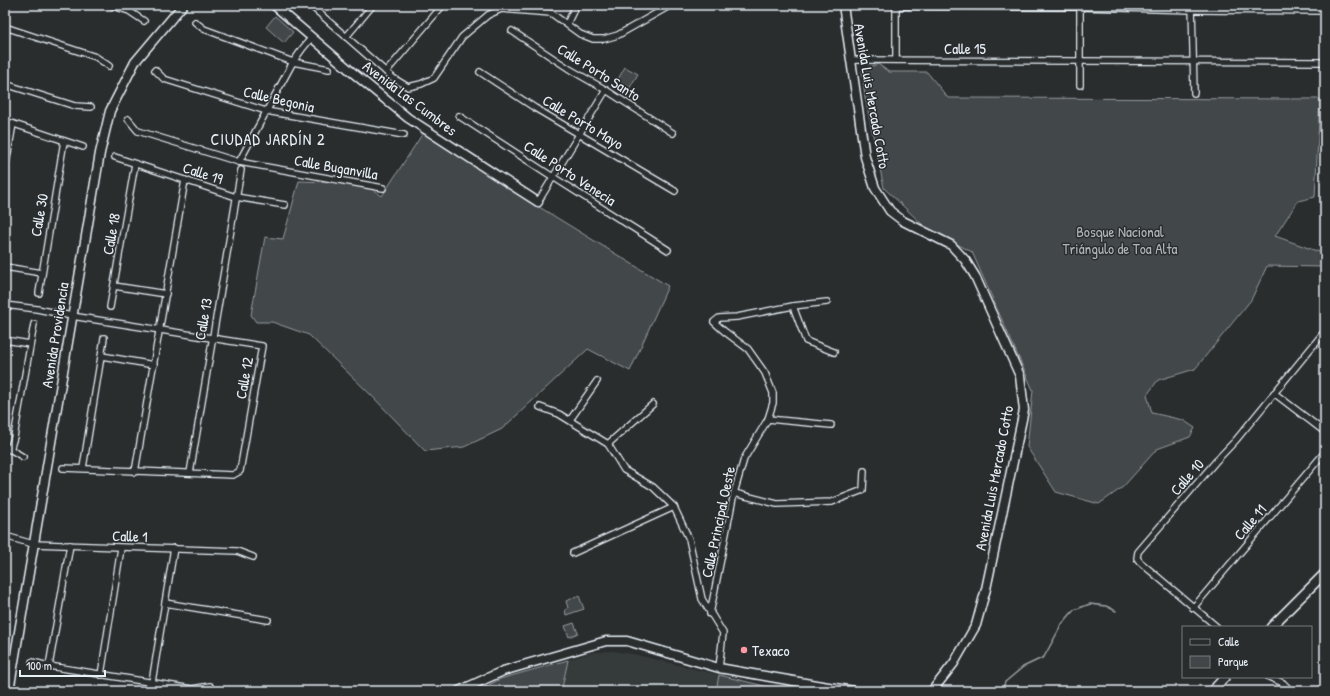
<svg xmlns="http://www.w3.org/2000/svg" width="1330" height="696" font-family="'Patrick Hand',sans-serif">
	<style>
		.built { fill: #363a3b }
		.green { fill: #424648; stroke: #959ca0 }
		.lines { fill: none; stroke-linecap: round; stroke-linejoin: round }
		.stream { stroke: #989fa3; stroke-width: 1.5 }
		.street-casing { stroke: #e8f1f8; stroke-width: 8 }
		.secondary-casing { stroke: #e8f1f8; stroke-width: 11 }
		.street { stroke: #2a2d2e; stroke-width: 5.5 }
		.secondary { stroke: #2a2d2e; stroke-width: 8 }
		.poi-dot { fill: #ff9aa2; stroke: #2a2d2e; stroke-width: 1.5 }
		.labels { text-anchor: middle; dominant-baseline: central; stroke-width: 3; stroke-linejoin: round; paint-order: stroke }
		.street-label { font-size: 15px; fill: #e8f1f8; stroke: #2a2d2e }
		.park-label { font-size: 15px; fill: #aeb5ba; stroke: #2a2d2e }
		.poi-label { font-size: 15px; fill: #e8f1f8; stroke: #2a2d2e; text-anchor: start }
		.neighbourhood-label { font-size: 16px; letter-spacing: 1px; fill: #e8f1f8; stroke: #2a2d2e }
	</style>
	<rect width="100%" height="100%" fill="#2a2d2e"/>
	<filter id="ink" filterUnits="userSpaceOnUse"><feTurbulence type="fractalNoise" baseFrequency=".025" numOctaves="2"/><feDisplacementMap in="SourceGraphic" scale="8" xChannelSelector="R" yChannelSelector="G"/><feConvolveMatrix kernelMatrix="1 2 1 2 8 2 1 2 1" color-interpolation-filters="sRGB"/></filter>
	<g filter="url(#ink)">
		<path class="built" d="M 611,651 L 633,654 L 719,675 L 716,691 L 563,691 L 562,689 L 568,660 L 589,653 Z"/>
		<g class="green">
			<path d="M 275,16 L 293,32 L 284,43 L 266,27 Z"/>
			<path d="M 878,64 L 889,72 L 927,72 L 948,98 L 1320,99 L 1315,197 L 1298,201 L 1275,236 L 1325,254 L 1324,267 L 1267,266 L 1251,300 L 1195,369 L 1158,380 L 1147,395 L 1152,413 L 1183,420 L 1195,428 L 1190,437 L 1157,449 L 1123,487 L 1099,504 L 1056,492 L 1027,447 L 1033,390 L 972,252 L 925,227 L 884,188 L 865,97 L 862,70 Z"/>
			<path d="M 625,67 L 638,74 L 629,89 L 617,81 Z"/>
			<path d="M 423,133 L 536,205 L 668,286 L 630,371 L 588,349 L 502,429 L 464,447 L 425,451 L 372,396 L 309,335 L 272,322 L 256,322 L 251,315 L 265,237 L 283,239 L 299,181 L 363,183 L 382,196 Z"/>
			<path d="M 579,596 L 584,609 L 566,615 L 565,610 L 568,608 L 566,601 Z"/>
			<path d="M 574,623 L 578,633 L 569,637 L 565,626 Z"/>
			<path d="M 568,660 L 562,688 L 563,691 L 478,691 L 500,679 Z"/>
			<path d="M 719,675 L 785,691 L 716,691 Z"/>
		</g>
		<g class="lines">
			<path class="stream" d="M 1002,691 L 1005,682 L 1023,667 L 1044,657 L 1062,624 L 1074,610 L 1090,604 L 1106,606 L 1116,611"/>
			<defs>
				<g id="street">
					<path d="M 110,5 L 129,11 L 144,21"/>
					<path d="M 310,5 L 393,78 L 408,87 L 421,84 L 434,78 L 462,37 L 488,15 L 501,9 L 551,13 L 580,34 L 593,39 L 604,39 L 618,35 L 671,5"/>
					<path d="M 896,5 L 896,58 L 897,60"/>
					<path d="M 1192,5 L 1194,93"/>
					<path d="M 896,6 L 1080,7 L 1193,10 L 1325,11"/>
					<path d="M 195,22 L 204,29 L 293,62 L 329,69"/>
					<path d="M 567,24 L 576,5"/>
					<path d="M 5,27 L 96,57 L 109,66"/>
					<path d="M 512,31 L 571,70 L 606,90 L 673,133"/>
					<path d="M 346,37 L 373,5"/>
					<path d="M 851,60 L 1325,62"/>
					<path d="M 155,70 L 164,79 L 266,111 L 404,135"/>
					<path d="M 386,72 L 443,5"/>
					<path d="M 480,72 L 535,108 L 675,191"/>
					<path d="M 5,84 L 75,106 L 91,107"/>
					<path d="M 1080,85 L 1080,5"/>
					<path d="M 459,116 L 553,177 L 668,250"/>
					<path d="M 128,119 L 138,131 L 239,162 L 383,188"/>
					<path d="M 5,121 L 83,147"/>
					<path d="M 115,157 L 236,197 L 285,205"/>
					<path d="M 239,162 L 293,62 L 303,48 L 312,37"/>
					<path d="M 5,170 L 13,124"/>
					<path d="M 538,202 L 606,90"/>
					<path d="M 5,267 L 42,273"/>
					<path d="M 114,286 L 166,294"/>
					<path d="M 39,293 L 64,141"/>
					<path d="M 5,305 L 37,309 L 72,316 L 262,346 L 240,471 L 233,475 L 63,468"/>
					<path d="M 793,306 L 806,341 L 834,352"/>
					<path d="M 110,307 L 135,164"/>
					<path d="M 5,340 L 30,344"/>
					<path d="M 102,356 L 154,365"/>
					<path d="M 1274,393 L 1325,432"/>
					<path d="M 540,407 L 559,414 L 608,444 L 624,470 L 653,487 L 674,507 L 689,539 L 702,599 L 723,633 L 719,668"/>
					<path d="M 768,419 L 831,425"/>
					<path d="M 570,420 L 597,381"/>
					<path d="M 608,444 L 653,404"/>
					<path d="M 5,446 L 23,457"/>
					<path d="M 10,450 L 14,437 L 34,324"/>
					<path d="M 83,468 L 104,338"/>
					<path d="M 135,472 L 185,180"/>
					<path d="M 190,473 L 241,170"/>
					<path d="M 734,493 L 777,504 L 832,502 L 863,490 L 864,471"/>
					<path d="M 5,536 L 33,544 L 237,551 L 253,557"/>
					<path d="M 573,553 L 674,507"/>
					<path d="M 165,603 L 268,620"/>
					<path d="M 1193,608 L 1325,452"/>
					<path d="M 710,614 L 734,493 L 744,459 L 768,419 L 773,403 L 773,393 L 765,373 L 748,349 L 724,331 L 714,322 L 719,318 L 737,317 L 793,306 L 827,302"/>
					<path d="M 1217,627 L 1140,562 L 1137,558 L 1138,552 L 1217,460 L 1236,440 L 1325,331"/>
					<path d="M 32,662 L 49,666 L 192,689 L 210,686"/>
					<path d="M 49,666 L 70,545"/>
					<path d="M 101,675 L 121,548"/>
					<path d="M 1269,677 L 1283,683 L 1291,691"/>
					<path d="M 152,682 L 174,548"/>
				</g>
				<g id="secondary">
					<path d="M 274,5 L 352,72 L 408,118 L 538,202"/>
					<path d="M 843,5 L 865,157 L 875,188 L 890,211 L 903,221 L 951,245 L 965,260 L 975,276 L 1020,376 L 1024,410 L 986,589 L 976,625 L 954,663 L 932,691"/>
					<path d="M 1271,627 L 1325,573"/>
					<path d="M 9,691 L 100,153 L 110,111 L 135,62 L 183,5"/>
					<path d="M 459,691 L 503,671 L 606,641 L 627,641 L 719,668 L 822,686 L 854,691"/>
					<path d="M 1212,691 L 1225,677"/>
				</g>
			</defs>
			<use href="#street" class="street-casing"/>
			<use href="#secondary" class="secondary-casing"/>
			<use href="#street" class="street"/>
			<use href="#secondary" class="secondary"/>
		</g>
	</g>
	<circle class="poi-dot" cx="744" cy="650" r="4"/>
	<g class="labels">
		<g class="street-label">
			<text x="965" y="48">Calle 15</text>
			<text transform="translate(599 72) rotate(32)">Calle Porto Santo</text>
			<text transform="translate(872 96) rotate(80)">Avenida Luis Mercado Cotto</text>
			<text transform="translate(410 98) rotate(37)">Avenida Las Cumbres</text>
			<text transform="translate(279 99) rotate(13)">Calle Begonia</text>
			<text transform="translate(583 122) rotate(31)">Calle Porto Mayo</text>
			<text transform="translate(336 167) rotate(10)">Calle Buganvilla</text>
			<text transform="translate(203 173) rotate(18)">Calle 19</text>
			<text transform="translate(570 173) rotate(33)">Calle Porto Venecia</text>
			<text transform="translate(39 215) rotate(-80)">Calle 30</text>
			<text transform="translate(111 234) rotate(-80)">Calle 18</text>
			<text transform="translate(203 319) rotate(-80)">Calle 13</text>
			<text transform="translate(55 335) rotate(-81)">Avenida Providencia</text>
			<text transform="translate(244 378) rotate(-80)">Calle 12</text>
			<text transform="translate(1187 477) rotate(-49)">Calle 10</text>
			<text transform="translate(994 478) rotate(-79)">Avenida Luis Mercado Cotto</text>
			<text transform="translate(718 522) rotate(-78)">Calle Principal Oeste</text>
			<text transform="translate(1250 522) rotate(-50)">Calle 11</text>
			<text transform="translate(130 536) rotate(2)">Calle 1</text>
		</g>
		<g class="park-label">
			<text x="1120" y="231">Bosque Nacional<tspan x="1120" dy="17">Triángulo de Toa Alta</tspan></text>
		</g>
		<g class="poi-label">
			<text x="752" y="650">Texaco</text>
		</g>
		<g class="neighbourhood-label">
			<text x="268" y="139">CIUDAD JARDÍN 2</text>
		</g>
	</g>
	<rect width="1330" height="696" fill="none" stroke="#2a2d2e" stroke-width="20"/>
	<rect x="10" y="10" width="1310" height="676" fill="none" stroke="#e8f1f8" stroke-width="1.5" filter="url(#ink)"/>
	<rect x="1182" y="626" width="130" height="52" fill="#2a2d2e" stroke="#767b7f"/>
	<rect x="1190" y="639" width="20" height="6" fill="#2a2d2e" stroke="#767b7f"/>
	<text x="1218" y="646" font-size="12" fill="#e8f1f8">Calle</text>
	<rect x="1190" y="656" width="20" height="12" fill="#424648" stroke="#767b7f"/>
	<text x="1218" y="666" font-size="12" fill="#e8f1f8">Parque</text>
	<path d="M20 670v6h85v-6" fill="none" stroke="#e8f1f8" stroke-width="2"/>
	<text x="26" y="670" font-size="12" fill="#e8f1f8" stroke="#2a2d2e" stroke-width="3" paint-order="stroke">100 m</text>
</svg>
